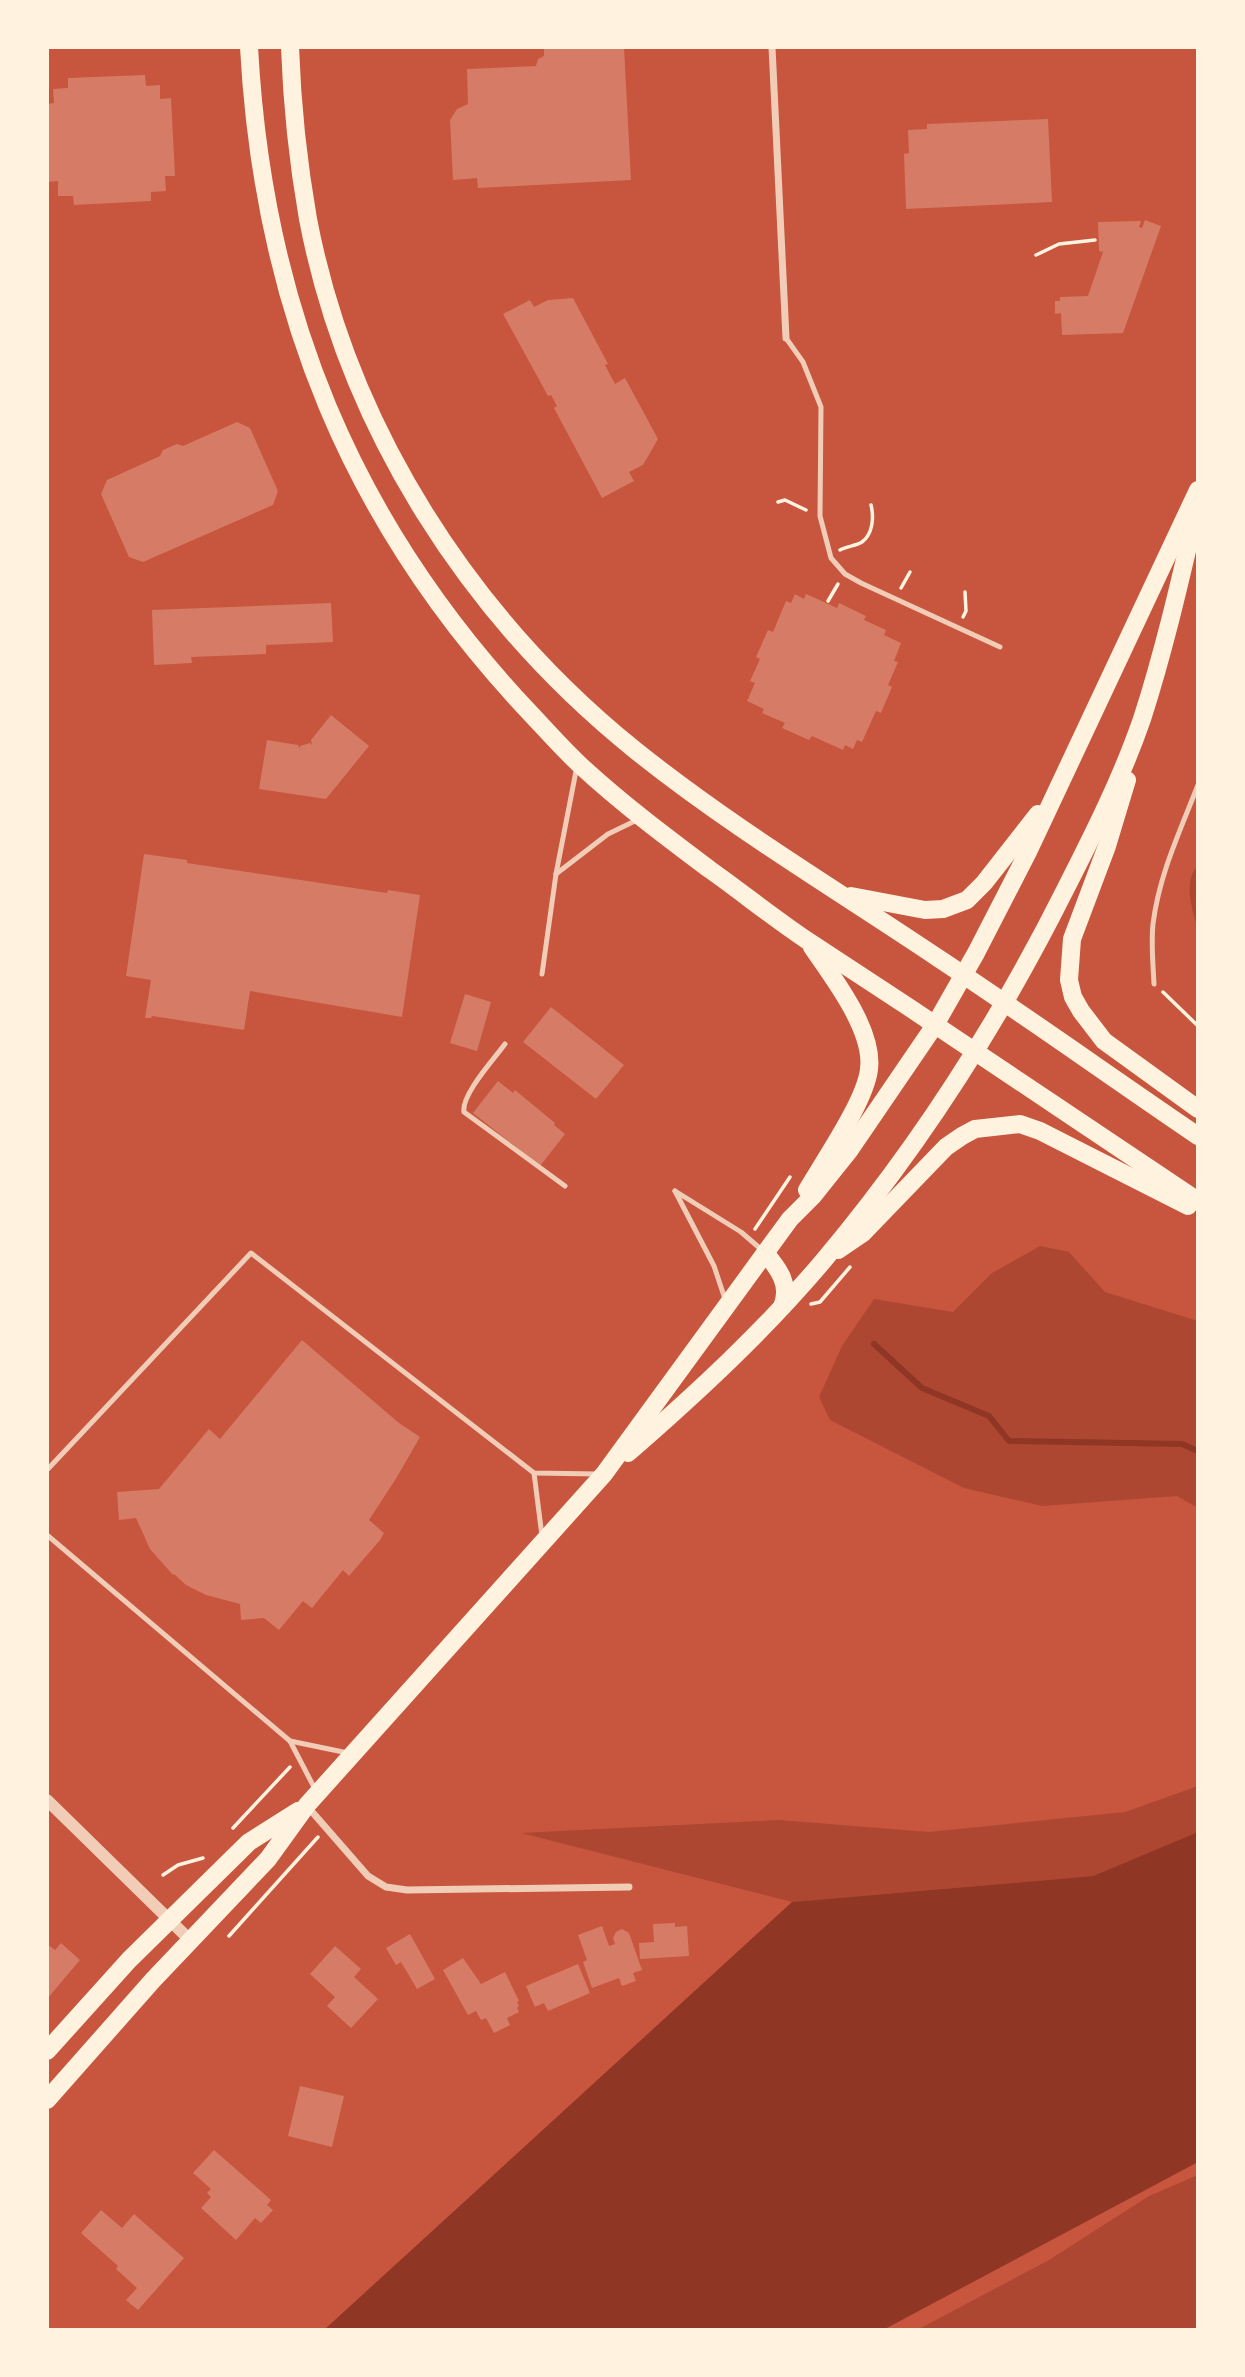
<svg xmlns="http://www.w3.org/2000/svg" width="1245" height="2377" font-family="Manrope,sans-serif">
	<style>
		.green { fill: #ae4732 }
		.water { fill: #8f3625 }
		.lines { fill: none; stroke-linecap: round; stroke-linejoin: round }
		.stream { stroke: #8f3625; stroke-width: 6 }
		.building { fill: #d67c66 }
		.path { stroke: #fff3e0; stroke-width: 3.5 }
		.service { stroke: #f1ccb7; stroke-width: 5 }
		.minor { stroke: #f1ccb7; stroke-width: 7 }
		.tertiary { stroke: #f1ccb7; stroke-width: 12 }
		.primary { stroke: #fff3e0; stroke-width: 18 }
	</style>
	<rect width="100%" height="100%" fill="#c8553d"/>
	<g class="green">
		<path d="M 1198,866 L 1198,930 C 1193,912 1182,881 1198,866 Z"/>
		<path d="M 1040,1246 L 1069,1252 L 1105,1292 L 1198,1321 L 1198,1508 L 1177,1496 L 1042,1506 L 964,1488 L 830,1420 L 819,1397 L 842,1346 L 874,1299 L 953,1312 L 992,1273 Z"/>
		<path d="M 1198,1786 L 1198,1832 L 1093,1876 L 792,1902 L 521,1833 L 779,1820 L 929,1832 L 1125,1812 Z"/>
		<path d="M 1198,2175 L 1198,2330 L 917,2330 L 1049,2260 L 1149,2196 Z"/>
	</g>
	<path class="water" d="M 1198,1832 L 1198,2162 L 883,2330 L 324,2330 L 792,1902 L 1093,1876 Z"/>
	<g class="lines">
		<path class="stream" d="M 874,1344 L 922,1388 L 989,1416 L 1009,1441 L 1182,1444 L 1198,1451"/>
	</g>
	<g class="building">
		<path d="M 544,47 L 624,47 L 631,180 L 478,188 L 477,178 L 453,180 L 450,120 L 457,109 L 468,104 L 467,69 L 536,66 L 538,59 L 544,56 Z"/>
		<path d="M 145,75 L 146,86 L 160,85 L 160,99 L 171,98 L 175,176 L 165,176 L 166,191 L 151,192 L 151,201 L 74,205 L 73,196 L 58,196 L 58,181 L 48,182 L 47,166 L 47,104 L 54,103 L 53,89 L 68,88 L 68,78 Z"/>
		<path d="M 1048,119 L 1052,202 L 906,209 L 904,154 L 909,153 L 908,130 L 927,129 L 927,124 Z"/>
		<path d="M 1145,220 L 1161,226 L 1123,333 L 1062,335 L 1061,313 L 1055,314 L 1055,301 L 1060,301 L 1060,297 L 1088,296 L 1103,252 L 1099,251 L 1098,222 L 1141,221 L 1139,227 L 1142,228 Z"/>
		<path d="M 573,298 L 608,364 L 605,365 L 615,384 L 625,378 L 658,439 L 643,465 L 629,472 L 634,481 L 602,498 L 554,408 L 557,406 L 551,395 L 548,396 L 503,314 L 530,300 L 534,307 L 548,300 Z"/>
		<path d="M 237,422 L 250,428 L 278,491 L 273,505 L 143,562 L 129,557 L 101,494 L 107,480 L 160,456 L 163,450 L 177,444 L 183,446 Z"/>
		<path d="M 795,594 L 804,599 L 806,594 L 837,608 L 839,603 L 866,616 L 864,620 L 886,630 L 884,635 L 901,643 L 894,661 L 898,662 L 888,685 L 892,687 L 881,713 L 876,711 L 862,742 L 857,740 L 853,749 L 845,745 L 843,750 L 812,736 L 809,740 L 782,728 L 785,723 L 762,713 L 764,709 L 747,701 L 755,683 L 750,681 L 760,659 L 756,657 L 768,630 L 773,632 L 786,601 L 791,603 Z"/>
		<path d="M 331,603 L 333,642 L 266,645 L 266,654 L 191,657 L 192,663 L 154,665 L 152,610 Z"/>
		<path d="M 331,715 L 369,746 L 326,799 L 259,789 L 267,740 L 298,745 L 300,749 L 300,746 L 310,743 L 312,745 L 311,740 Z"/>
		<path d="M 144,854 L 187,860 L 187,863 L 387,893 L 388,890 L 420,895 L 402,1017 L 250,991 L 244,1030 L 152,1016 L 151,1018 L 145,1018 L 151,980 L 126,976 Z"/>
		<path d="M 465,994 L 491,1002 L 477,1051 L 450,1043 Z"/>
		<path d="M 551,1007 L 624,1065 L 596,1099 L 523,1042 Z"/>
		<path d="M 498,1081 L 513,1093 L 515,1090 L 555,1123 L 554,1125 L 565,1134 L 540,1166 L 473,1113 Z"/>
		<path d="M 302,1340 L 399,1423 L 420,1437 L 397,1477 L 369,1520 L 384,1533 L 380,1540 L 349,1576 L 343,1570 L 312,1608 L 303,1601 L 279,1630 L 264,1618 L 241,1620 L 240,1604 L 206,1595 L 186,1585 L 174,1574 L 173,1575 L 150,1549 L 136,1518 L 119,1520 L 117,1492 L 159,1489 L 209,1429 L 220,1439 Z"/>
		<path d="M 675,1923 L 675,1927 L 687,1926 L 689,1956 L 640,1959 L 639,1943 L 654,1942 L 653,1924 Z"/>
		<path d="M 602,1926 L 609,1946 L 615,1944 L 613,1938 L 616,1932 L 622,1929 L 629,1933 L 642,1970 L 633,1973 L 636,1981 L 622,1986 L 619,1978 L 592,1988 L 583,1962 L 587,1960 L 578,1935 Z"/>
		<path d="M 410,1934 L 435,1979 L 417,1989 L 401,1962 L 396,1965 L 386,1948 Z"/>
		<path d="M 61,1943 L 80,1960 L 47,1999 L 47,1944 L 55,1950 Z"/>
		<path d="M 335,1946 L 361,1969 L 354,1977 L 378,1999 L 351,2028 L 327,2006 L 335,1997 L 310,1974 Z"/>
		<path d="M 463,1958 L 481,1984 L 505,1972 L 519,2001 L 517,2002 L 519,2006 L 517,2008 L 519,2012 L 507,2018 L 510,2025 L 494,2033 L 486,2018 L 481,2020 L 476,2011 L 468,2015 L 443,1970 Z"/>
		<path d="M 578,1964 L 590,1993 L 548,2011 L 544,2003 L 535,2007 L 526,1986 Z"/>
		<path d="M 300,2086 L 344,2096 L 332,2147 L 288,2136 Z"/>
		<path d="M 214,2150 L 271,2200 L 267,2205 L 273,2210 L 261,2223 L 255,2218 L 236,2240 L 201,2208 L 211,2197 L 207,2193 L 211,2189 L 193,2173 Z"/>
		<path d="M 101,2210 L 122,2228 L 134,2214 L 184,2258 L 138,2310 L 126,2300 L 137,2288 L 116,2269 L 118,2266 L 81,2233 Z"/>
	</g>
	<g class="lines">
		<g class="path">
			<path d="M 1036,255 L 1059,244 L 1095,240"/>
			<path d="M 778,502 L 785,500 L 806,510"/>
			<path d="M 840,550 C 847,546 856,546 862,542 C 873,534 874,517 871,505"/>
			<path d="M 901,588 L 910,572"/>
			<path d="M 828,601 L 838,584"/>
			<path d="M 963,617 L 966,611 L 965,592"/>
			<path d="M 1163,992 L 1198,1026"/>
			<path d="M 755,1229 L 790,1177"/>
			<path d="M 811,1304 L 820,1302 L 850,1267"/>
			<path d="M 233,1828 L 290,1767"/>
			<path d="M 163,1875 L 178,1865 L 203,1858"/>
			<path d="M 229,1936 L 318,1837"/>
		</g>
		<g class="service">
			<path d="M 786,338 L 803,362 L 821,407 L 820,516 L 831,558 L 845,574 L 861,583 L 1000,647"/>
			<path d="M 556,874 L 608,834 L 637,820"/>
			<path d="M 542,974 L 556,874 L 577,766"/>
			<path d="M 1154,984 C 1153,964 1151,943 1153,924 C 1159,875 1180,831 1198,785"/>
			<path d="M 505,1044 C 494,1059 461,1095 464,1112 L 565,1186"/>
			<path d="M 675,1191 L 714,1266 L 725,1299"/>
			<path d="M 675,1191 L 741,1232 L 762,1250"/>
			<path d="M 47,1470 L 251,1253 L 534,1473 L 598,1474"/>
			<path d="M 534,1473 L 542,1536"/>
			<path d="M 47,1535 L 290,1741 L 316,1791"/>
			<path d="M 290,1741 L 348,1753"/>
		</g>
		<g class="minor">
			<path d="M 772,47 L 786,338"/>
			<path d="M 307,1806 L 368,1876 L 386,1887 L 407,1890 L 629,1887"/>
		</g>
		<path class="tertiary" d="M 47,1800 L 191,1941"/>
		<g class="primary">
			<path d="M 249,47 C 263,307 351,524 531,714 C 547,731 563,749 580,765 C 621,803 665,836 709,869 C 743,893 776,920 811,943 C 844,965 877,986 910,1008 C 1006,1072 1102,1137 1198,1201"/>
			<path d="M 290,47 C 292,104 298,162 308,219 C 348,428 470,617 635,750 C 731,827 837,890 938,958 C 1026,1016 1111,1077 1198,1136"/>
			<path d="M 1127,780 L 1107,846 L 1072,939 L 1069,980 L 1073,997 L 1081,1011 L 1104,1041 L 1198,1109"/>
			<path d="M 851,896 L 925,910 L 943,909 L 967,900 L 984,883 L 1038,814"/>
			<path d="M 807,1190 C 824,1161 866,1100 869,1069 C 874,1030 833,978 812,947"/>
			<path d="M 838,1250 L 863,1233 L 946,1147 L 962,1136 L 975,1129 L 1020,1124 L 1040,1131 L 1188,1206"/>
			<path d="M 765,1253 C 779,1269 791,1285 782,1307"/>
			<path d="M 628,1453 C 697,1393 765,1330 824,1260 C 919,1147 1000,1020 1066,888 C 1094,833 1122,777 1142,719 C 1164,651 1180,581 1196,512"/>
			<path d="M 47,2051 L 129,1960 L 249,1842 L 298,1811"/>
			<path d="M 47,2100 L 153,1980 L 268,1859 L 307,1805 L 604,1474 L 790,1219 L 813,1196 L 849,1151 L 935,1025 L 976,953 L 1028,852 L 1198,490"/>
		</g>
	</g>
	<rect width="1245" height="2377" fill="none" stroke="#fff3e0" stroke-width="98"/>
</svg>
